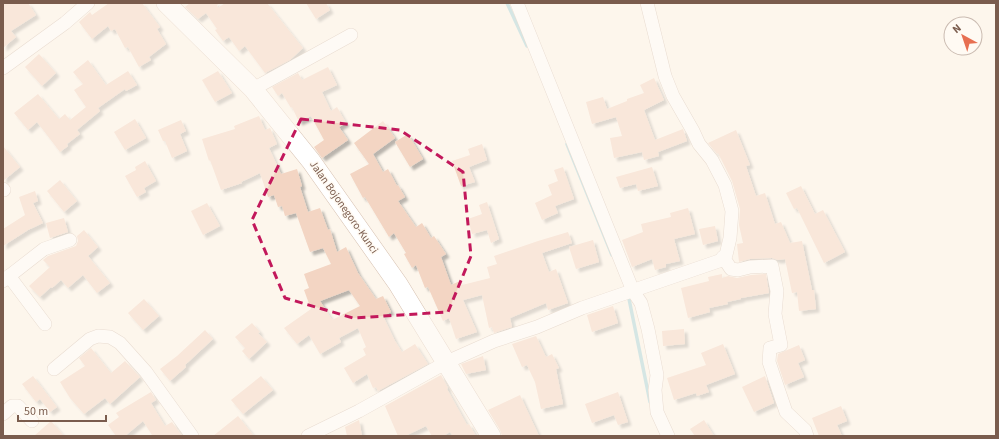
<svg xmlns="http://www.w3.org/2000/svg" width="999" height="439" font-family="'Source Sans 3',sans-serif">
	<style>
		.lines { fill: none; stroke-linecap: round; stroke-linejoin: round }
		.stream { stroke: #a5d3da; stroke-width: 3.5 }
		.building { fill: #f3d5c3; fill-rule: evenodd; filter: url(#shadow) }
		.minor-casing { stroke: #d1beb0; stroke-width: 14 }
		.secondary-casing { stroke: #d6c0b0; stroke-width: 20 }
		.minor { stroke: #fff; stroke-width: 13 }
		.secondary { stroke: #fff; stroke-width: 19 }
		.marked { fill: none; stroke: #c2185b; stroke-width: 3; stroke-dasharray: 8 5; stroke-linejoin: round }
		.labels { text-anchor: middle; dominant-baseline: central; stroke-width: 3; stroke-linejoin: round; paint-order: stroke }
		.street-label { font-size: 11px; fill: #7a5c4d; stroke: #fffaf3 }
	</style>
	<defs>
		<filter id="shadow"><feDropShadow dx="3.5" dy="3.5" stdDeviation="1" flood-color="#0004"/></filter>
	</defs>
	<rect width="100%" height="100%" fill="#fdf6ec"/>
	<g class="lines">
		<g class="stream">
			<path d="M 507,3 L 527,46"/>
			<path d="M 567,144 L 612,255"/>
			<path d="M 628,294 L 650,402"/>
		</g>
	</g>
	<g class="building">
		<path d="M 3,3 L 28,3 L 36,15 L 11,31 L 16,37 L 3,48 Z"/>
		<path d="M 109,3 L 142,3 L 160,27 L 157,29 L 166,44 L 149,57 L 151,60 L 139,67 L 128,47 L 125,48 L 115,29 L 111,31 L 108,26 L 92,39 L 79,22 L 90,12 L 92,15 Z"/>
		<path d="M 190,3 L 220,3 L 217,5 L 218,8 L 225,3 L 267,3 L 303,48 L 290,60 L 265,73 L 245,46 L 239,51 L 229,37 L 223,41 L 215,30 L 217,29 L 206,13 L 198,19 L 185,7 Z"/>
		<path d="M 306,3 L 326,3 L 330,10 L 316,19 Z"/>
		<path d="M 39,54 L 56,73 L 42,86 L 25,67 Z"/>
		<path d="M 88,60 L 106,85 L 128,71 L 137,85 L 126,91 L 125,89 L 98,108 L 100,111 L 77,130 L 80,134 L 67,144 L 68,146 L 60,152 L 37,122 L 28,130 L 14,113 L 38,94 L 59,119 L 65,114 L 70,120 L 86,107 L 74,90 L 83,84 L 73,72 Z"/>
		<path d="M 328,67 L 337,85 L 322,92 L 331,111 L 337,107 L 346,123 L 339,127 L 348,140 L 322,158 L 314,147 L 324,140 L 311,116 L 299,122 L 292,107 L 291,108 L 282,93 L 278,96 L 272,87 L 298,73 L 302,80 Z"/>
		<path d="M 218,71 L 232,93 L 215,102 L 202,80 Z"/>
		<path d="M 654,78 L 664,100 L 644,110 L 655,140 L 683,129 L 687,141 L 658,152 L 659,156 L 644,160 L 642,152 L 614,158 L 610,138 L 622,136 L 616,117 L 592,124 L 586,102 L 603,97 L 607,109 L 627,101 L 627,99 L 644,93 L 640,85 Z"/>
		<path d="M 259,116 L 265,130 L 270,128 L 277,144 L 269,148 L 281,174 L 297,169 L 302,186 L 300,187 L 308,212 L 320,208 L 328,230 L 330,229 L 337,252 L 346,247 L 358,273 L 376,299 L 383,296 L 391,312 L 383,316 L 395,341 L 402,352 L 415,344 L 428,364 L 378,391 L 376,387 L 373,388 L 367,374 L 353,383 L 344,368 L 366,355 L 363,349 L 366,347 L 358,328 L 339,338 L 341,342 L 320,354 L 309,335 L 297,344 L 284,328 L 311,309 L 304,290 L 309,288 L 304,274 L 331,264 L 323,248 L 310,252 L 296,213 L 285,216 L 282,206 L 278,207 L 274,195 L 268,197 L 260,173 L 241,182 L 242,183 L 221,190 L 210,160 L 209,161 L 202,139 L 235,129 L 234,126 ZM 349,290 L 360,306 L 332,320 L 320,301 Z"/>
		<path d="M 135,119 L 146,138 L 125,150 L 114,132 Z"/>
		<path d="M 181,120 L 186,131 L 180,134 L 187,151 L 172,158 L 165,141 L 163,141 L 158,130 Z"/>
		<path d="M 383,121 L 395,138 L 373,154 L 383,172 L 388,169 L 397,186 L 398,185 L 405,197 L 398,201 L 416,227 L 422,223 L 431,238 L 434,236 L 446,254 L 441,257 L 451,285 L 460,281 L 462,285 L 490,278 L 487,267 L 497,264 L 494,256 L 538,241 L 568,232 L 572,243 L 542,253 L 549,272 L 556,269 L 568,303 L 548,310 L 546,303 L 510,318 L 512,327 L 494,333 L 492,327 L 489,328 L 482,295 L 463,300 L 477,332 L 456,339 L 449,318 L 443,321 L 428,287 L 425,288 L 416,265 L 412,268 L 404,254 L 406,253 L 394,233 L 389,237 L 365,197 L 363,198 L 350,174 L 369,164 L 354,143 Z"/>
		<path d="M 736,130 L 750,165 L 746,166 L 756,196 L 765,193 L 775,224 L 781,222 L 790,243 L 802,241 L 812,290 L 814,290 L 816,309 L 799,311 L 797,292 L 792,293 L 785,259 L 778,260 L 772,258 L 750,259 L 739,262 L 737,244 L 743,243 L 739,225 L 740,209 L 732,181 L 718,153 L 717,154 L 708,143 Z"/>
		<path d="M 408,134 L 423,159 L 410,167 L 395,142 Z"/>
		<path d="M 482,144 L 487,160 L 469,167 L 475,182 L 461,186 L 452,161 L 470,155 L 468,149 Z"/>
		<path d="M 3,146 L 20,167 L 3,181 Z"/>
		<path d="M 145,161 L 156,181 L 144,188 L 146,192 L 137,197 L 125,176 L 136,170 L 135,167 Z"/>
		<path d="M 563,167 L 574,199 L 555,206 L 558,213 L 542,220 L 535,203 L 552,195 L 548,185 L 558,181 L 554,170 Z"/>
		<path d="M 652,167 L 658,186 L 638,191 L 636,184 L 620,188 L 616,177 Z"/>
		<path d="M 60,180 L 77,201 L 64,212 L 47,191 Z"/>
		<path d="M 801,186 L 815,214 L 823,210 L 845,252 L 824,263 L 797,208 L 794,209 L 786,193 Z"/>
		<path d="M 35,191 L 38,201 L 33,203 L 43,223 L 28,230 L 3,246 L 3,229 L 25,215 L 19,197 Z"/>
		<path d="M 487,202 L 499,239 L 491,243 L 487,230 L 472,234 L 468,219 L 482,214 L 479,205 Z"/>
		<path d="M 207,203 L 220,226 L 203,235 L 191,211 Z"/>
		<path d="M 688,208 L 695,234 L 674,239 L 680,261 L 666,264 L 666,267 L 655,270 L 652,259 L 632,267 L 622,240 L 643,232 L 641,224 L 671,217 L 670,213 Z"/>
		<path d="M 64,218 L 68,232 L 50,238 L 46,223 Z"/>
		<path d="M 715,226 L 718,241 L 703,245 L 699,229 Z"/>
		<path d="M 84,230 L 98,247 L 88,256 L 110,283 L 97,293 L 83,275 L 68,288 L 61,280 L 52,288 L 51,287 L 40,297 L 29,286 L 50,267 L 43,260 L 48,256 L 76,246 L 78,241 L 77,236 Z"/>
		<path d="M 593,240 L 599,262 L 576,269 L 569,247 Z"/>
		<path d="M 722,274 L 722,278 L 728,276 L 737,278 L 751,275 L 766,274 L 769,293 L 741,298 L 741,299 L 727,302 L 728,304 L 709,308 L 710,312 L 688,318 L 681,288 L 709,281 L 708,277 Z"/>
		<path d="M 144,299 L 159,316 L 143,330 L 128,313 Z"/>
		<path d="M 613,306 L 618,323 L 592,332 L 587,315 Z"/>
		<path d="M 252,323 L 260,332 L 258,333 L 267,342 L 249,359 L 242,351 L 245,348 L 235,337 Z"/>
		<path d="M 684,329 L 685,344 L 663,346 L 662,331 Z"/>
		<path d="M 205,330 L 213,339 L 185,365 L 186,367 L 170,381 L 160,369 L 177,356 Z"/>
		<path d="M 536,336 L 546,357 L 552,354 L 559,368 L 556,369 L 563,404 L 541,409 L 535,382 L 527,365 L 522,367 L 512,344 Z"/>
		<path d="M 723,344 L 735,374 L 706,385 L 709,392 L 697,396 L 696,393 L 674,400 L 667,378 L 706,365 L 701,353 Z"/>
		<path d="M 799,345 L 805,360 L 798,363 L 804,377 L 785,385 L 777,361 L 778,354 Z"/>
		<path d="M 91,348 L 111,373 L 125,361 L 140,377 L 110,404 L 105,398 L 84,414 L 70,398 L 60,382 L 85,366 L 79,358 Z"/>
		<path d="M 483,356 L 486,370 L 466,374 L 461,364 Z"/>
		<path d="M 441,375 L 448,388 L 447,389 L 467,425 L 469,424 L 476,436 L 453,436 L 450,432 L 443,436 L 432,436 L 426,426 L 405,436 L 398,436 L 385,406 Z"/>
		<path d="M 33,376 L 57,407 L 50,412 L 40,399 L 36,402 L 22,384 Z"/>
		<path d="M 261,376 L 273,390 L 243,414 L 231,400 Z"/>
		<path d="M 765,376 L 774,403 L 754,412 L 742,387 Z"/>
		<path d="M 151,392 L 156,400 L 151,403 L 165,426 L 172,422 L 182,436 L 151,436 L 152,435 L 143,421 L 125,436 L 116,436 L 108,425 L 119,417 L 116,413 Z"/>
		<path d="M 618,392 L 628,422 L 618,425 L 614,415 L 592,423 L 585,404 Z"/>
		<path d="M 520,395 L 539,436 L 502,436 L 500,430 L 488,410 Z"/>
		<path d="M 841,406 L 847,421 L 837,425 L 842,436 L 819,436 L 812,418 Z"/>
		<path d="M 238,416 L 254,436 L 213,436 Z"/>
		<path d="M 359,420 L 362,436 L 347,436 L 345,427 Z"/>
		<path d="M 704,420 L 714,436 L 695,436 L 690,429 Z"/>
		<path d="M 51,421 L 64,436 L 34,436 Z"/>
	</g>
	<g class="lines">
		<defs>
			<g id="minor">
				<path d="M 517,3 L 633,291 L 641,303 L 648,329 L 657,375 L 655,390 L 657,412 L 668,436"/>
				<path d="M 3,68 L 65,23 L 88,3"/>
				<path d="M 253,89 L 351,35"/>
				<path d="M 3,189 L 4,190"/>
				<path d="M 723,257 L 731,269 L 738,270 L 750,267 L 772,266 L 777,291 L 775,314 L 781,345 L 770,348 L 769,362 L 786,412 L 805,430 L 807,436"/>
				<path d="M 9,276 L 45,324"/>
				<path d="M 3,281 L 44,249 L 70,240"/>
				<path d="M 54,369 L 90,339 L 98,336 L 110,337 L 120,343 L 146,372 L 192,436"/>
				<path d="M 3,414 L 12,406 L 18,406 L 32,421"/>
				<path d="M 308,436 L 359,411 L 447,362 L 494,341 L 537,327 L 582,308 L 719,261 L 726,255 L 730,238 L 732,211 L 725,185 L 712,160 L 699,144 L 693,131 L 673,96 L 665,76 L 647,3"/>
			</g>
			<path id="secondary" d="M 166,3 L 253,89 L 311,161 L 398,284 L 491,436"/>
		</defs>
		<use href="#minor" class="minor-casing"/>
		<use href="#secondary" class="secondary-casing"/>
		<use href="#minor" class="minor"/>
		<use href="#secondary" class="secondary"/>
	</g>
	<path d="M0 0H999V439H0ZM 301,119 L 400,130 L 463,172 L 471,256 L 448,312 L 353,318 L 285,298 L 252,220 Z" fill="#fdf6ec" fill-opacity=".55" fill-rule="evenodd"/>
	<path class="marked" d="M 301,119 L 400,130 L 463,172 L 471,256 L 448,312 L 353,318 L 285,298 L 252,220 Z"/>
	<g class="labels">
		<g class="street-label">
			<text transform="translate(344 207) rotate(55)">Jalan Bojonegoro-Kunci</text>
		</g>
	</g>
	<rect width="999" height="439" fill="none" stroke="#7a5c4d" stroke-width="8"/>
	<g transform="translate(963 36) rotate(320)"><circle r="19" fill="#fffaf3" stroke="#cabbb1"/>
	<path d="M0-3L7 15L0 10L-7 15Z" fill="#e76f51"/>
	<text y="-6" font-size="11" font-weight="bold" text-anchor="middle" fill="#7a5c4d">N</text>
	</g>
	<path d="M18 415v6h88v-6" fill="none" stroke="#7a5c4d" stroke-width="2"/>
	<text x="24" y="415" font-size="12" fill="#7a5c4d" stroke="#fffaf3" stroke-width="3" paint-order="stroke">50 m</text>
</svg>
